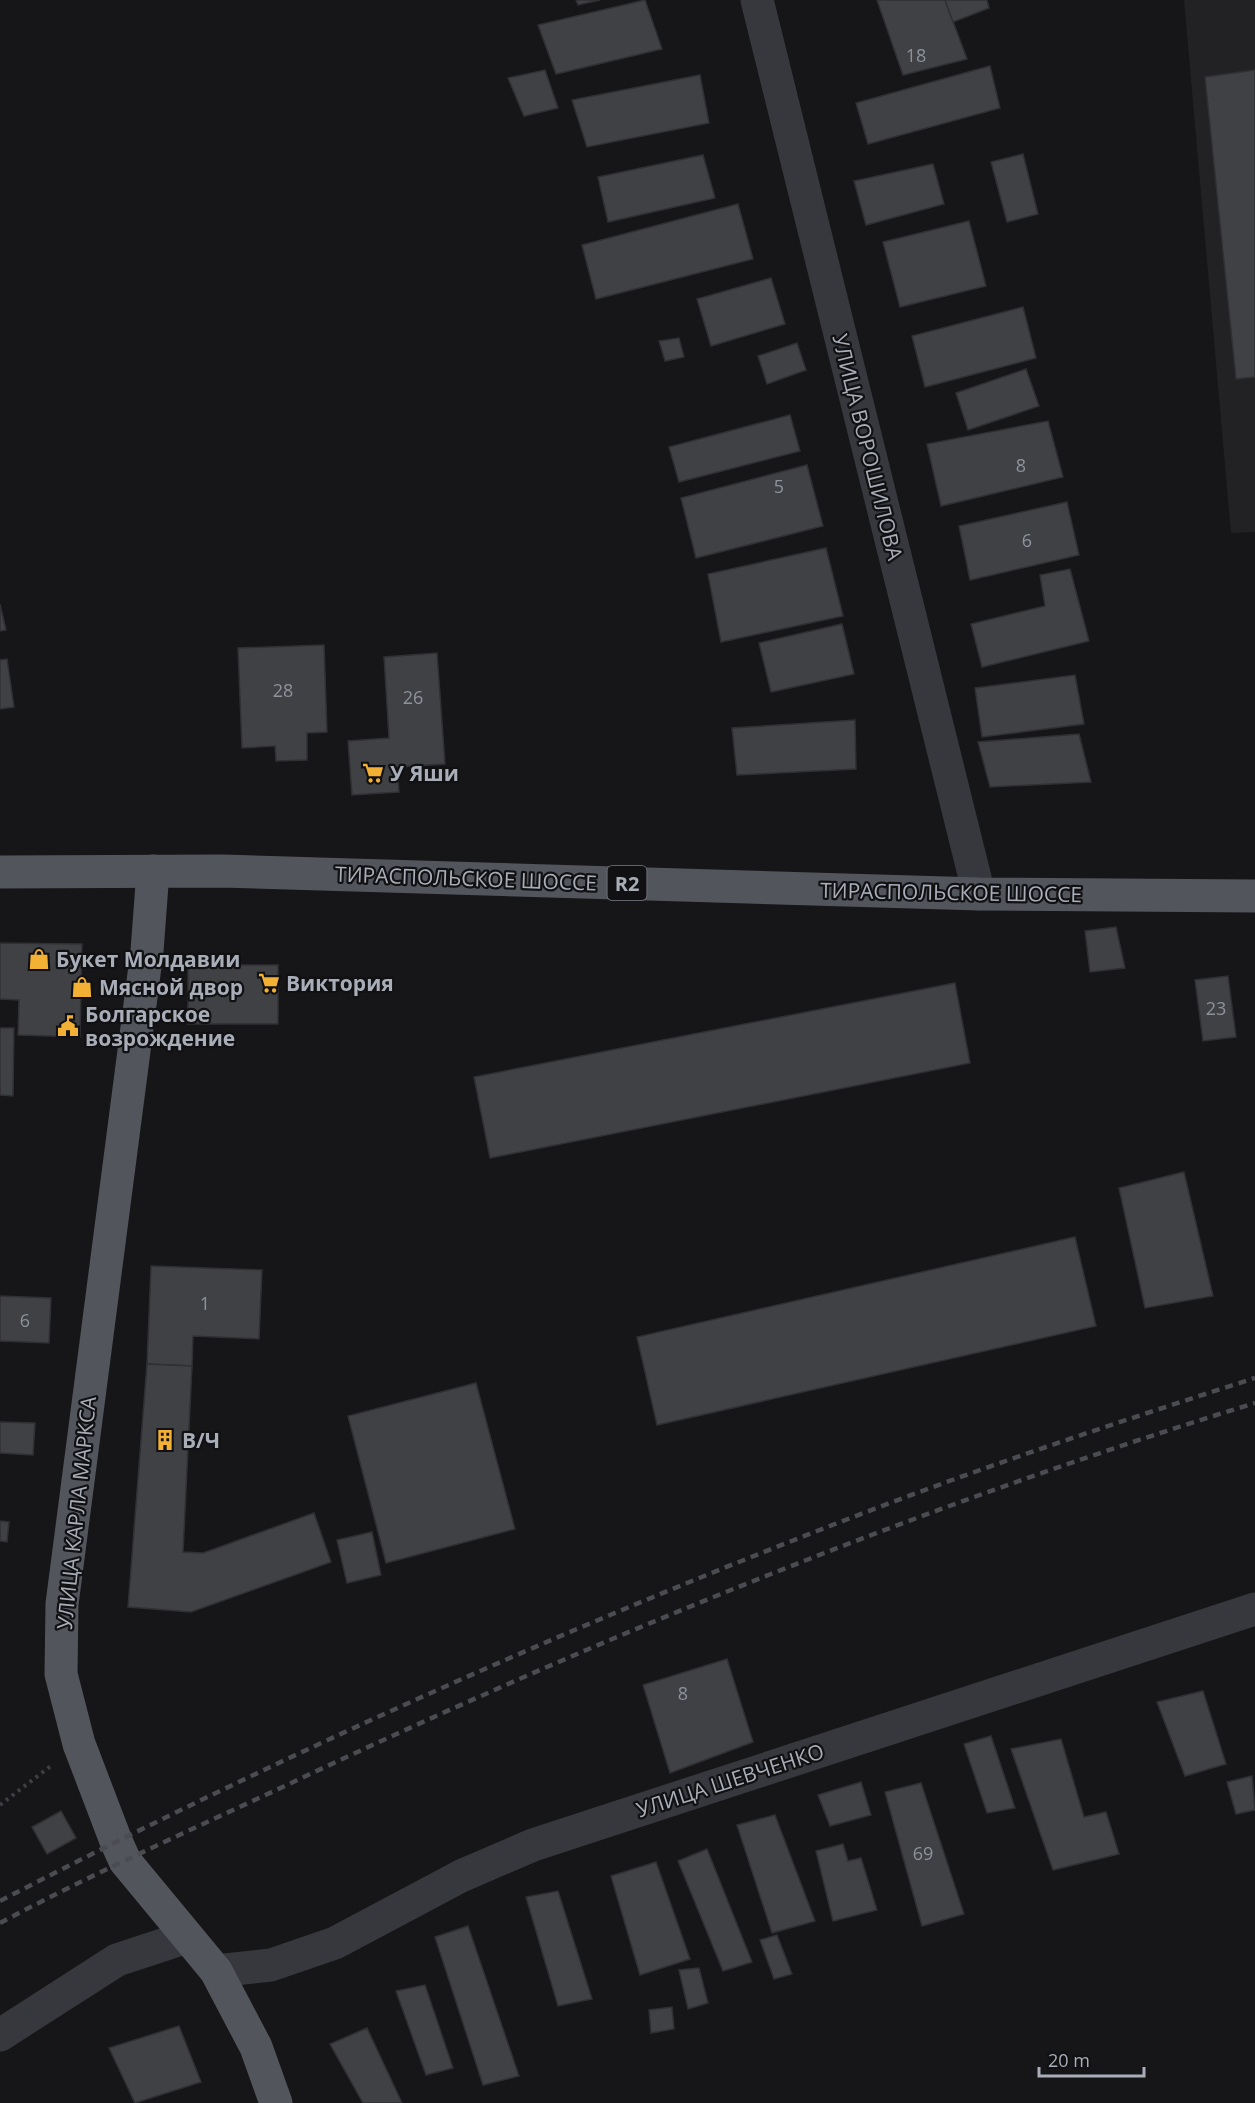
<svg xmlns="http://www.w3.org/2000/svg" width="1255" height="2103" font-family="'Open Sans',sans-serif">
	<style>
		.built { fill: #222225 }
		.building { fill: #404145; stroke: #303034; stroke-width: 1.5 }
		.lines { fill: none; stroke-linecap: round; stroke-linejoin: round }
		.path { stroke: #3d3f44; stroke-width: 4; stroke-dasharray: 3 4.5; stroke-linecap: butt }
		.minor { stroke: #37383d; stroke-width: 33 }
		.major { stroke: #53555c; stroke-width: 33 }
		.rail { stroke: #4a4c52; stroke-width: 4.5; stroke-dasharray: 8 6; stroke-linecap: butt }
		.labels { text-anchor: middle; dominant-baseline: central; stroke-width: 4.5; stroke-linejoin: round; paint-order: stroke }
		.number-label { font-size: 18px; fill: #8e929b }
		.shield { fill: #111113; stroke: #7b7e86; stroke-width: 1.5 }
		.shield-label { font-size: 20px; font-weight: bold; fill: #a8adb8 }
		.street-label { font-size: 21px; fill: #a8adb8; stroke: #111113 }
		.poi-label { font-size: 21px; font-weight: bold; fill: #a8adb8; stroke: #111113; text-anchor: start }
	</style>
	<rect width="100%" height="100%" fill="#161618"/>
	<path class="built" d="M 1184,0 L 1255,0 L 1255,532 L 1231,533 Z"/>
	<g class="building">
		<path d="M 576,0 L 600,0 L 578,5 Z"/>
		<path d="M 645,0 L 662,49 L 556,74 L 538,25 Z"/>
		<path d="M 877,0 L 945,0 L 967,59 L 903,75 Z"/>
		<path d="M 945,0 L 987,0 L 989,8 L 953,22 Z"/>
		<path d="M 990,66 L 1000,108 L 868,144 L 856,103 Z"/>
		<path d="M 545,70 L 558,108 L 524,116 L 508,78 Z"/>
		<path d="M 1255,70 L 1255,377 L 1236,379 L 1205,77 Z"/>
		<path d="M 700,75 L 709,123 L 587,147 L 572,100 Z"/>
		<path d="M 1023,154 L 1038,214 L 1007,222 L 991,162 Z"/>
		<path d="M 703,155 L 715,198 L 608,222 L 598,177 Z"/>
		<path d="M 933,164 L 944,204 L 866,225 L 854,181 Z"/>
		<path d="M 738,204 L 753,259 L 596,299 L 582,245 Z"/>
		<path d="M 969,221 L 986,286 L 900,307 L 883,242 Z"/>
		<path d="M 771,278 L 785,324 L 711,346 L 697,299 Z"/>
		<path d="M 1023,307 L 1036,358 L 925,387 L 912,336 Z"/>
		<path d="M 679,338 L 684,357 L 665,361 L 659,341 Z"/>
		<path d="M 797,343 L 806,370 L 767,384 L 758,356 Z"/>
		<path d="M 1026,369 L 1039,406 L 968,430 L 956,393 Z"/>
		<path d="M 790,415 L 800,451 L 679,482 L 669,447 Z"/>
		<path d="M 1048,421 L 1063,477 L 941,506 L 927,444 Z"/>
		<path d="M 807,465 L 823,526 L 696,558 L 681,498 Z"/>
		<path d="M 1067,502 L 1079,555 L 970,580 L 959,526 Z"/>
		<path d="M 826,548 L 843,616 L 721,642 L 708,574 Z"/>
		<path d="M 1070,569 L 1089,641 L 982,667 L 971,624 L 1045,606 L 1040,575 Z"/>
		<path d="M 0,604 L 6,630 L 0,631 Z"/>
		<path d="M 842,624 L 854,674 L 771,692 L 759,643 Z"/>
		<path d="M 324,645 L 327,732 L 307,733 L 307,760 L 276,761 L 275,746 L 242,748 L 238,648 Z"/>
		<path d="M 437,653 L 445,764 L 397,767 L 399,792 L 352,795 L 348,741 L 389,738 L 384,657 Z"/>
		<path d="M 7,659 L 14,707 L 0,709 L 0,660 Z"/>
		<path d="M 1075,675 L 1084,724 L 982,737 L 975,688 Z"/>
		<path d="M 855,720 L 856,769 L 737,775 L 732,728 Z"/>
		<path d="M 1079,734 L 1091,782 L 990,787 L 978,742 Z"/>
		<path d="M 1116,927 L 1125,968 L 1090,972 L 1085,931 Z"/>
		<path d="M 0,943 L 82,944 L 80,1037 L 18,1035 L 19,1000 L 0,999 Z"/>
		<rect x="188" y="965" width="90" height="59"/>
		<path d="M 1228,976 L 1236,1037 L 1203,1041 L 1195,980 Z"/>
		<path d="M 955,983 L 970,1063 L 490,1158 L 474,1077 Z"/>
		<path d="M 0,1028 L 14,1028 L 13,1096 L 0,1095 Z"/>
		<path d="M 1184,1172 L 1213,1296 L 1145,1308 L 1119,1188 Z"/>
		<path d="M 1075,1237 L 1096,1326 L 657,1425 L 637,1337 Z"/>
		<path d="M 151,1266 L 262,1270 L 259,1339 L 193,1336 L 192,1366 L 147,1364 Z"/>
		<path d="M 0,1296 L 51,1298 L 49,1343 L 0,1341 Z"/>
		<path d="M 147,1364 L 192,1366 L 183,1552 L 203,1553 L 314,1513 L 331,1562 L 191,1612 L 128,1607 Z"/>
		<path d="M 476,1383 L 515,1529 L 386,1563 L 348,1416 Z"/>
		<path d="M 0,1422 L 35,1423 L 33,1455 L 0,1453 Z"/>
		<path d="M 0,1521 L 9,1522 L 7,1542 L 0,1541 Z"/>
		<path d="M 372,1532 L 381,1575 L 347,1583 L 337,1540 Z"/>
		<path d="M 727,1659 L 753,1742 L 670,1773 L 643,1685 Z"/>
		<path d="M 1203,1691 L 1226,1764 L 1185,1776 L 1157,1702 Z"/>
		<path d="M 991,1736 L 1015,1808 L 987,1813 L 964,1744 Z"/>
		<path d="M 1061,1739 L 1084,1817 L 1106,1812 L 1119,1854 L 1053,1870 L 1011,1749 Z"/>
		<path d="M 1252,1776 L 1255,1810 L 1236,1814 L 1227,1782 Z"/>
		<path d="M 861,1782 L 871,1815 L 830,1826 L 818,1795 Z"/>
		<path d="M 921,1783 L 964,1914 L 922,1926 L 885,1792 Z"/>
		<path d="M 61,1811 L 76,1838 L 47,1854 L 32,1827 Z"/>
		<path d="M 775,1815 L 815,1921 L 772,1933 L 737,1825 Z"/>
		<path d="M 843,1844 L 848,1861 L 861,1858 L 877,1910 L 833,1921 L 816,1851 Z"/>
		<path d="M 707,1849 L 752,1962 L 723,1971 L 678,1861 Z"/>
		<path d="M 656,1862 L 690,1959 L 640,1975 L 611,1876 Z"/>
		<path d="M 558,1891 L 592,1999 L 558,2006 L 526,1897 Z"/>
		<path d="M 468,1926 L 519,2076 L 483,2085 L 435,1937 Z"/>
		<path d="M 777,1935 L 792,1974 L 774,1979 L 760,1940 Z"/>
		<path d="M 699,1968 L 708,2003 L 688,2009 L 679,1970 Z"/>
		<path d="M 425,1985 L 453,2068 L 426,2075 L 396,1991 Z"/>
		<path d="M 672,2007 L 674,2029 L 651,2033 L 649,2010 Z"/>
		<path d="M 179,2026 L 201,2082 L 135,2103 L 109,2048 Z"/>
		<path d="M 367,2028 L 402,2103 L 363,2103 L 330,2044 Z"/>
	</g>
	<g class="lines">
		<path class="path" d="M 0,1805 L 52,1765"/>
		<g class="minor">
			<path d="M 757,0 L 979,894"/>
			<path d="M 216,1971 L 271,1965 L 335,1943 L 461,1876 L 533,1845 L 1255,1609"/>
			<path d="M 0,2035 L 117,1960 L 187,1937"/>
		</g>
		<g class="major">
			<path d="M 153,871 L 147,951 L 62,1604 L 61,1674 L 79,1744 L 116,1841 L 125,1861 L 216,1971 L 256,2047 L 276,2103"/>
			<path d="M 0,872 L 222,871 L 979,894 L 1255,896"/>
		</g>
		<g class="rail">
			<path d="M 0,1901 C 276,1758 558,1631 848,1519 C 982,1467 1118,1422 1255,1378"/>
			<path d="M 0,1923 C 94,1873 193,1829 289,1784 C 602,1636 924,1505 1255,1403"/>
		</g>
	</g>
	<defs>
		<symbol id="supermarket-bare" viewBox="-9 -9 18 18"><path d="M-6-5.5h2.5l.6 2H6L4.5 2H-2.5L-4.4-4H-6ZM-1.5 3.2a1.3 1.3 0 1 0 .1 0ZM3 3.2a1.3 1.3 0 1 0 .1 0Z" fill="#f2b134" stroke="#111113" stroke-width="2.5" paint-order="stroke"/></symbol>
		<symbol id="shop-bare" viewBox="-9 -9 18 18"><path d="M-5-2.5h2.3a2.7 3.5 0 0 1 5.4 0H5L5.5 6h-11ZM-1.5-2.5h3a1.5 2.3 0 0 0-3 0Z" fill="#f2b134" stroke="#111113" stroke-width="2.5" paint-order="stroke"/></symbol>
		<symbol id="civic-bare" viewBox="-9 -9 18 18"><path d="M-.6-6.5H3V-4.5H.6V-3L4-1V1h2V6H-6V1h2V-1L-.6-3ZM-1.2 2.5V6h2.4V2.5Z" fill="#f2b134" stroke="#111113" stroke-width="2.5" paint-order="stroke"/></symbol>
		<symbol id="building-bare" viewBox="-9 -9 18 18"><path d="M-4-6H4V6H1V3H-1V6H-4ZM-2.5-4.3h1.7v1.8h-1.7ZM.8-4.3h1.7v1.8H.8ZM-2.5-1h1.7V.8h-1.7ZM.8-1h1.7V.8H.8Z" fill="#f2b134" stroke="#111113" stroke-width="2.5" paint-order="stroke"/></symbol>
	</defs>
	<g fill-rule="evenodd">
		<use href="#supermarket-bare" x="358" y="758" width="30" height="30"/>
		<use href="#shop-bare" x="24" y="944" width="30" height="30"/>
		<use href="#supermarket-bare" x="254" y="968" width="30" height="30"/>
		<use href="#shop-bare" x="67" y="972" width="30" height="30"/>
		<use href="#civic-bare" x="53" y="1011" width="30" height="30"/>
		<use href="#building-bare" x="150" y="1425" width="30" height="30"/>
	</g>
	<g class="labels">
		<g class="number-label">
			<text x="916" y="55">18</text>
			<text x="1021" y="465">8</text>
			<text x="779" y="486">5</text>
			<text x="1027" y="540">6</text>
			<text x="283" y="690">28</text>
			<text x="413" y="697">26</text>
			<text x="1216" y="1008">23</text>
			<text x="205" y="1303">1</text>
			<text x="25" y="1320">6</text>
			<text x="683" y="1693">8</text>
			<text x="923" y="1853">69</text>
		</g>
		<rect class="shield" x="607.5" y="866" width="39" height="34" rx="4.5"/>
		<g class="shield-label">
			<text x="627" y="883">R2</text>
		</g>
		<g class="street-label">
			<text transform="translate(868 447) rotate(76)">УЛИЦА ВОРОШИЛОВА</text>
			<text transform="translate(466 878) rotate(2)">ТИРАСПОЛЬСКОЕ ШОССЕ</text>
			<text transform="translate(951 892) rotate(1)">ТИРАСПОЛЬСКОЕ ШОССЕ</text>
			<text transform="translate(76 1513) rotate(-84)">УЛИЦА КАРЛА МАРКСА</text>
			<text transform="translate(730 1780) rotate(-18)">УЛИЦА ШЕВЧЕНКО</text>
		</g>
		<g class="poi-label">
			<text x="390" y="773">У Яши</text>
			<text x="56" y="959">Букет Молдавии</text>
			<text x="286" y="983">Виктория</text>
			<text x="99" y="987">Мясной двор</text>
			<text x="85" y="1014">Болгарское<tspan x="85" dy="24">возрождение</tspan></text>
			<text x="182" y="1440">В/Ч</text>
		</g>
	</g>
	<path d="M1039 2067v9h105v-9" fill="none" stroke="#a8adb8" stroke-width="3"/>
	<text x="1048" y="2067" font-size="18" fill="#a8adb8" stroke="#111113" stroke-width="4.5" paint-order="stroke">20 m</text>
</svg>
